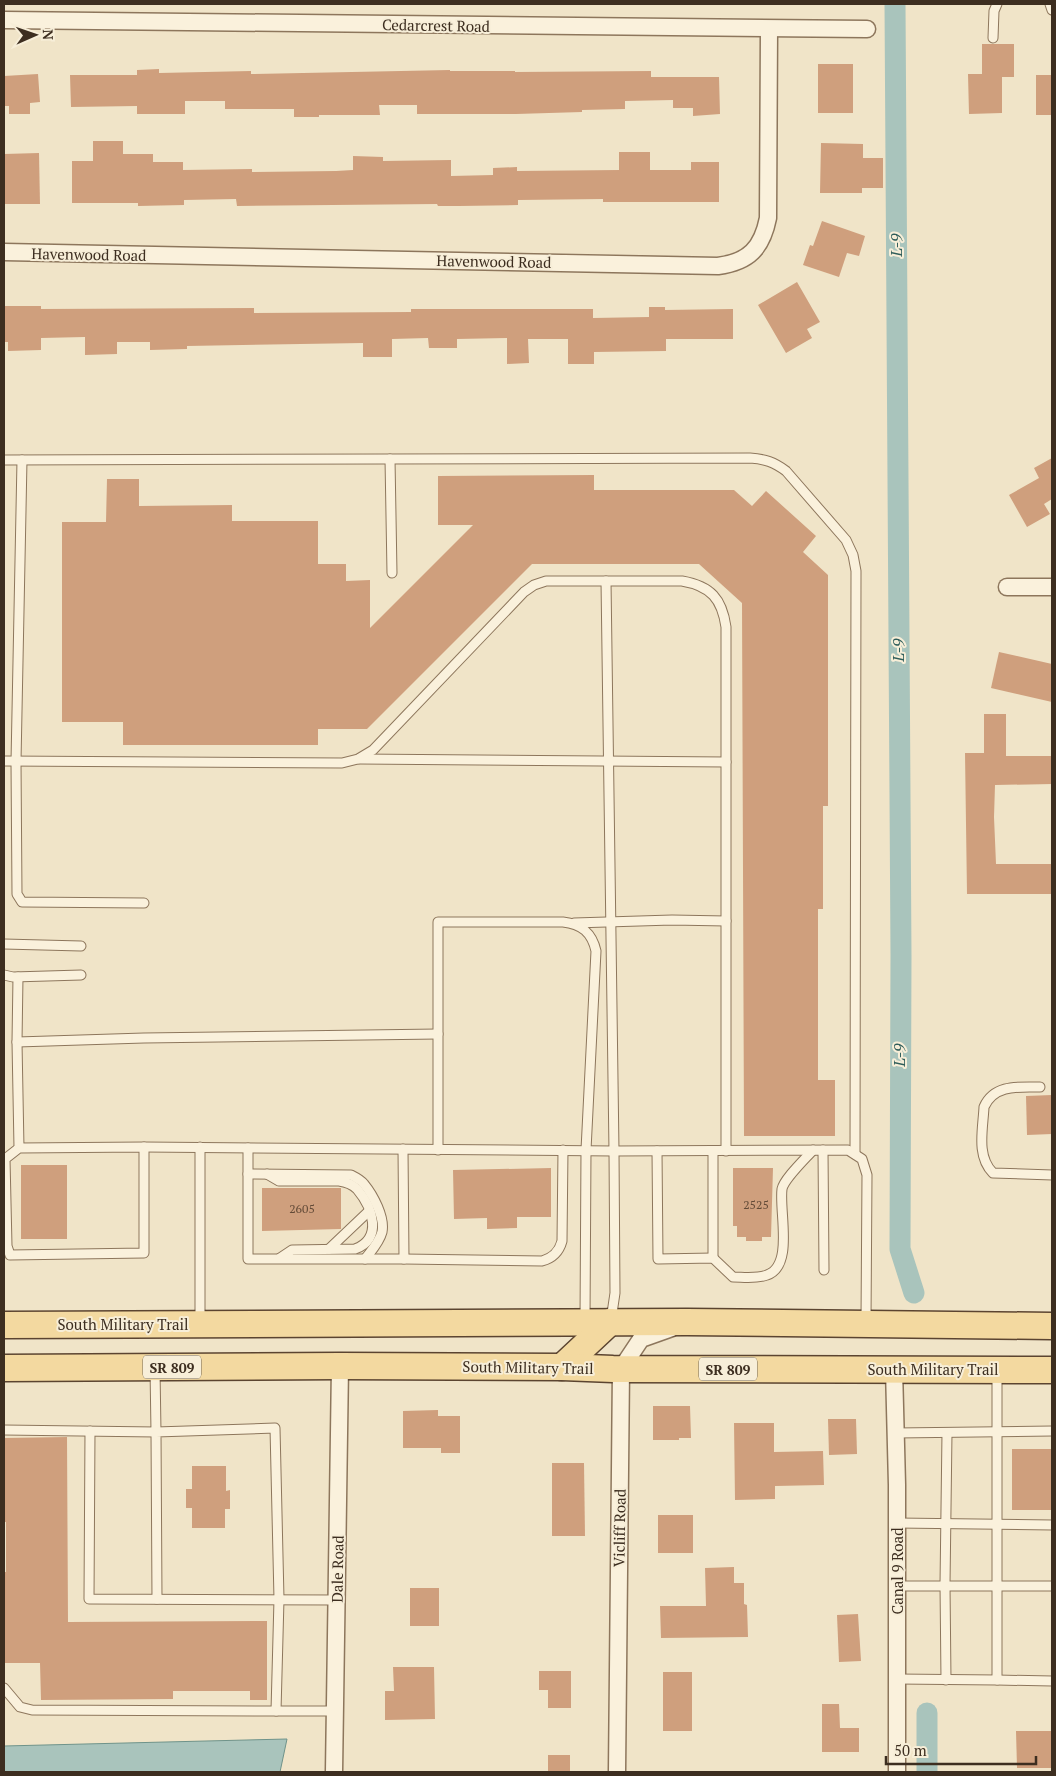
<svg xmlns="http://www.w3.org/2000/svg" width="1056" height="1776" font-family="'PT Serif',serif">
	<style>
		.water { fill: #a9c4bc; stroke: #6f938a }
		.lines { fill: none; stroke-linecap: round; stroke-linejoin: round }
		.canal { stroke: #a9c4bc; stroke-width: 21 }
		.building { fill: #cf9f7d }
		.service-casing { stroke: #8d765c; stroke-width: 11 }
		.minor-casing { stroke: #8d765c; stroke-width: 19 }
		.primary-casing { stroke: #5b4430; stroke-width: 29 }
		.service { stroke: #faf1dc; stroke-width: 9 }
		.minor { stroke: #faf1dc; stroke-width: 16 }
		.primary { stroke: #f3d9a0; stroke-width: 26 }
		.labels { text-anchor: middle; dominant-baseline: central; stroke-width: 4; stroke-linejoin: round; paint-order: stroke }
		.number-label { font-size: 12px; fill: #624a37 }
		.shield { fill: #f7eed8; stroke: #756857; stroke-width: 1 }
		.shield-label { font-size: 14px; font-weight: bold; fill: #3d2e20 }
		.street-label { font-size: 15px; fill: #3d2e20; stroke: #f7eed8 }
		.water-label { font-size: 16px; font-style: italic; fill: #2f5d5a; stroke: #f7eed8 }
	</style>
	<rect width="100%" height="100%" fill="#f0e4c8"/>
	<path class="water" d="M 287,1739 L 280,1772 L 4,1772 L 4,1746 Z"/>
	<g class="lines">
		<g class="canal">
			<path d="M 895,4 L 901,955 L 900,1249 L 914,1293"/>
			<path d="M 927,1713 L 927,1772"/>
		</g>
	</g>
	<g class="building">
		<path d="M 982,44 L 1014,44 L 1014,77 L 1002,77 L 1002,113 L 969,114 L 968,74 L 982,74 Z"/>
		<rect x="818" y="64" width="35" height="49"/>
		<path d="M 159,69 L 159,73 L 251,71 L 251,74 L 450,70 L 450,71 L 515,71 L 515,72 L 651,71 L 651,77 L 719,77 L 720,114 L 693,116 L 693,108 L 673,108 L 673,100 L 625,101 L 625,109 L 582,110 L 582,112 L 516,114 L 417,114 L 417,105 L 379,105 L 380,115 L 319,115 L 319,117 L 294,117 L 294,109 L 225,109 L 225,101 L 185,101 L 185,114 L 137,114 L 137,106 L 71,107 L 70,75 L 137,75 L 137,70 Z"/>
		<path d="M 38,74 L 40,102 L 30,103 L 30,114 L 9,114 L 9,106 L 4,106 L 4,76 Z"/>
		<rect x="1036" y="75" width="16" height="40"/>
		<path d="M 93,141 L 123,141 L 123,154 L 153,154 L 153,162 L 183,162 L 183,170 L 252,169 L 252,172 L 336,171 L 353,170 L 353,156 L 383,157 L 383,161 L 451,160 L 451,176 L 493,175 L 493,168 L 517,167 L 517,171 L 619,170 L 619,152 L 650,152 L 650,170 L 691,170 L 691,162 L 719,162 L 719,202 L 603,202 L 603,199 L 518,200 L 518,205 L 459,206 L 438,206 L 437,204 L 237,206 L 236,199 L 184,200 L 184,205 L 138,206 L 138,203 L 72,203 L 72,161 L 93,161 Z"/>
		<path d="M 821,143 L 863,144 L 863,158 L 883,158 L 883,188 L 862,188 L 862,193 L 820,193 Z"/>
		<path d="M 39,153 L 40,204 L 4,204 L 4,154 Z"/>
		<path d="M 822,221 L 865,236 L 859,256 L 847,253 L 839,277 L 803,265 L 810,245 L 813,246 Z"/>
		<path d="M 797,282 L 820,322 L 807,329 L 812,338 L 786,353 L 758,305 Z"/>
		<path d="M 4,306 L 41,306 L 41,309 L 254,308 L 254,313 L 411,312 L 411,309 L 593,309 L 593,318 L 649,317 L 649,307 L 665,307 L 665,310 L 733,309 L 733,339 L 666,339 L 666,351 L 594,352 L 594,364 L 568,364 L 568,339 L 528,339 L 529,363 L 507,364 L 507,338 L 457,339 L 457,348 L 429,348 L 428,338 L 392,339 L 392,357 L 363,357 L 363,343 L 187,346 L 187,349 L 150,350 L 150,342 L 117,342 L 117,354 L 85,355 L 85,337 L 41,338 L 41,350 L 8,351 L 8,342 L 4,342 Z"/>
		<path d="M 1052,458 L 1052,500 L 1052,499 L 1044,504 L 1050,514 L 1027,527 L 1009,495 L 1039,478 L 1034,468 Z"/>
		<path d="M 594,475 L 594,490 L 734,490 L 752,506 L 766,491 L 816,536 L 803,552 L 828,575 L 828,806 L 823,806 L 823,909 L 818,909 L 818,1080 L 835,1080 L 835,1136 L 744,1136 L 742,603 L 699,564 L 532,564 L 367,729 L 318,729 L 318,745 L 123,745 L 123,722 L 62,722 L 62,522 L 106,522 L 107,479 L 139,479 L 139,506 L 232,505 L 232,521 L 318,521 L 318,564 L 346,564 L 346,581 L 370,580 L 370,628 L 473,525 L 438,525 L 438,476 Z"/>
		<path d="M 999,652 L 1052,664 L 1052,702 L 991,688 Z"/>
		<path d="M 984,714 L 1006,714 L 1006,756 L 1052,756 L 1052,784 L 995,785 L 994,817 L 996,864 L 1052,864 L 1052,894 L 967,894 L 965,753 L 984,753 Z"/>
		<path d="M 1052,1095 L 1052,1134 L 1027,1135 L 1026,1096 Z"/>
		<rect x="21" y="1165" width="46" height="74"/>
		<path d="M 551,1168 L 551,1217 L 517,1217 L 517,1228 L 487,1229 L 487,1218 L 454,1219 L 453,1170 Z"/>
		<path d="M 733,1168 L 773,1168 L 771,1237 L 762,1237 L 762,1241 L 746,1241 L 746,1237 L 737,1237 L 737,1226 L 733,1226 Z"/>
		<path d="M 262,1188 L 341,1188 L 341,1229 L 262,1231 Z"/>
		<path d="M 653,1406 L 690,1406 L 691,1438 L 679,1438 L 679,1440 L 653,1440 Z"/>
		<path d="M 438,1410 L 438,1416 L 460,1416 L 460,1453 L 441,1453 L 441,1448 L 403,1448 L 403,1411 Z"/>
		<path d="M 828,1419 L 856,1419 L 857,1454 L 829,1455 Z"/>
		<path d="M 734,1423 L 774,1423 L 774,1452 L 823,1451 L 824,1485 L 775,1486 L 775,1499 L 735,1500 Z"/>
		<path d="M 67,1437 L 68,1622 L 267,1621 L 267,1700 L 250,1700 L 250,1691 L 173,1691 L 173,1699 L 41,1700 L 40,1663 L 4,1663 L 4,1572 L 6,1572 L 6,1522 L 4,1522 L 4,1438 Z"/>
		<rect x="1012" y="1449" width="40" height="61"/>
		<path d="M 552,1463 L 584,1463 L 585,1536 L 552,1536 Z"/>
		<path d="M 192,1466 L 226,1466 L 226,1491 L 230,1490 L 230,1509 L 225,1509 L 225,1528 L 192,1528 L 192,1508 L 186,1508 L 186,1489 L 192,1489 Z"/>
		<rect x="658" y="1515" width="35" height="38"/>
		<path d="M 734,1567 L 734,1583 L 744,1583 L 744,1604 L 747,1605 L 748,1637 L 661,1638 L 660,1606 L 706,1606 L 705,1568 Z"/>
		<rect x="410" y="1588" width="29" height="38"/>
		<path d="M 858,1614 L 861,1661 L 839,1662 L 837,1615 Z"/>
		<path d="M 393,1667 L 434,1667 L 435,1719 L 385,1720 L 385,1691 L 394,1691 Z"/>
		<path d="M 539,1671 L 571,1671 L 571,1708 L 548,1708 L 548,1690 L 539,1690 Z"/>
		<rect x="663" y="1672" width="29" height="59"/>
		<path d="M 822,1704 L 839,1704 L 840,1728 L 859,1728 L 859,1752 L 822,1752 Z"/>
		<path d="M 1016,1731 L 1052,1731 L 1052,1768 L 1017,1768 Z"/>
		<rect x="548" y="1755" width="22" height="17"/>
	</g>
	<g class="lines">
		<defs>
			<g id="service">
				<path d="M 1050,4 L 1052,10"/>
				<path d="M 993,38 L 994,11 L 997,4"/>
				<path d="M 390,459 L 392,573"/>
				<path d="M 4,460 L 750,458 C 765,459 774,462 786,471 L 846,540 L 853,555 L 856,571 L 855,1154"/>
				<path d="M 22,460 L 16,762 L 17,894 L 22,902 L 144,903"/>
				<path d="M 359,759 L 726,762"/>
				<path d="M 4,761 L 342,763 L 358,759 L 373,750 L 524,592 L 534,585 L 546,581 L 682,581 C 711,586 722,599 726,627 L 726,1151"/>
				<path d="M 574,923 L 672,920 L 726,921"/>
				<path d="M 4,944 L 81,946"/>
				<path d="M 4,975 L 13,977 L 81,975"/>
				<path d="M 18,977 L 17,1042 L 19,1148 L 5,1159 L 7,1246 L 10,1255 L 144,1253 L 144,1147 L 19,1148"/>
				<path d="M 17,1042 L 144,1038 L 438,1034"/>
				<path d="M 1040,1087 C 1019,1087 994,1084 984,1107 C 983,1129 976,1156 993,1173 L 1052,1175"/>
				<path d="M 144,1147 L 614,1151 L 606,581"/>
				<path d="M 248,1148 L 248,1259 L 404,1259 L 542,1261 C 553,1258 559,1252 562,1241 L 563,1150"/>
				<path d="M 403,1149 L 404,1259"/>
				<path d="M 438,1150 L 438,922 L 563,922 C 582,924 592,933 596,951 L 586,1150 L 585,1320"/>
				<path d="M 823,1150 L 824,1270"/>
				<path d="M 657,1151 L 658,1259 L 713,1258 L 733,1277 C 743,1277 757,1279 767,1275 C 794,1266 779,1212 782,1189 C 784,1179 805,1159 813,1150"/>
				<path d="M 713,1151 L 713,1258"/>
				<path d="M 248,1174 L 351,1175 C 355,1177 361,1180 364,1184 C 373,1195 385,1217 382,1232 C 379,1243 371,1251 365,1259"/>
				<path d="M 267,1174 L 279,1181 L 339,1181 C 346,1182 352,1184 357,1189 C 373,1208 383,1239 355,1249 L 292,1250 L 280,1258"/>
				<path d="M 329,1249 L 369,1211"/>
				<path d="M 611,1320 L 615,1293 L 614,1151 L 848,1150 L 862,1159 L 867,1175 L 866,1321"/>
				<path d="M 200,1321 L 200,1147"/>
				<path d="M 4,1430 L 156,1432 L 155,1369"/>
				<path d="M 90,1431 L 89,1599 L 337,1600"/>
				<path d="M 896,1433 L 1052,1431"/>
				<path d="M 897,1523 L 1052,1525"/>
				<path d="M 897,1586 L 1052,1586"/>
				<path d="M 157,1599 L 156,1432 L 275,1428 L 279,1599 L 276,1711 L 335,1711"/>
				<path d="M 897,1679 L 997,1680 L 997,1372"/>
				<path d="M 946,1680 L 945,1585 L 947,1433"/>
				<path d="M 997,1680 L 1052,1681"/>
				<path d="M 4,1688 L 20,1707 L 32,1710 L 276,1711"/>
			</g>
			<g id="minor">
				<path d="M 4,20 L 867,29"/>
				<path d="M 4,252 L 718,266 C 749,262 762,248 768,218 L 769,29"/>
				<path d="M 1007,587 L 1052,587"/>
				<path d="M 894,1369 L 897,1485 L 897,1772"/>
				<path d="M 334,1772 L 340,1366"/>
				<path d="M 617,1772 L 621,1369 L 641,1339 L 672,1328"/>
			</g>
			<g id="primary">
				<path d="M 4,1325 L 687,1322 L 1052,1326"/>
				<path d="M 562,1367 L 610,1322"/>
				<path d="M 4,1368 L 340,1366 L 562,1367 L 613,1369 L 1052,1370"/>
			</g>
		</defs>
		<use href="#service" class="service-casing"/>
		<use href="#minor" class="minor-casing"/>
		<use href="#primary" class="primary-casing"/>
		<use href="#service" class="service"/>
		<use href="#minor" class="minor"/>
		<use href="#primary" class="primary"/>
	</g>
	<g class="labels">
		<g class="number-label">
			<text x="756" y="1204">2525</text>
			<text x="302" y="1208">2605</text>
		</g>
		<g class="shield">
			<rect x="143" y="1355.5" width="58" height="23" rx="4"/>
			<rect x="699" y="1357.5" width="58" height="23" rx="4"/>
		</g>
		<g class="shield-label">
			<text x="172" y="1367">SR 809</text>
			<text x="728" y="1369">SR 809</text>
		</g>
		<g class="street-label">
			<text transform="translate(436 25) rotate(1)">Cedarcrest Road</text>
			<text transform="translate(89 254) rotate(1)">Havenwood Road</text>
			<text transform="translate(494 261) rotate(1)">Havenwood Road</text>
			<text x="123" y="1324">South Military Trail</text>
			<text transform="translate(528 1367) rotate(1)">South Military Trail</text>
			<text x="933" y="1369">South Military Trail</text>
			<text transform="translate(619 1528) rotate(-89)">Vicliff Road</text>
			<text transform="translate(337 1569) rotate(-89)">Dale Road</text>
			<text transform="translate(897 1571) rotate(-90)">Canal 9 Road</text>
		</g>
		<g class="water-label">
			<text transform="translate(896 245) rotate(-90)">L-9</text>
			<text transform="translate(898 650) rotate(-90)">L-9</text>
			<text transform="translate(899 1055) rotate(-90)">L-9</text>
		</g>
	</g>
	<rect width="1056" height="1776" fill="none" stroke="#3d2e20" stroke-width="10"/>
	<g transform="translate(35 35) rotate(88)" stroke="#f7eed8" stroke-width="4" paint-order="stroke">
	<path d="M0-4L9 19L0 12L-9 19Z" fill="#3d2e20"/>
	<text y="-8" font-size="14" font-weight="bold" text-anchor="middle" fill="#3d2e20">N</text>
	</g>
	<path d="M886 1756v8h150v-8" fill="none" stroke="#3d2e20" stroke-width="2.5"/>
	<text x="894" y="1756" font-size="15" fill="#3d2e20" stroke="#f7eed8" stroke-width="4" paint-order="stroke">50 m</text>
</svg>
